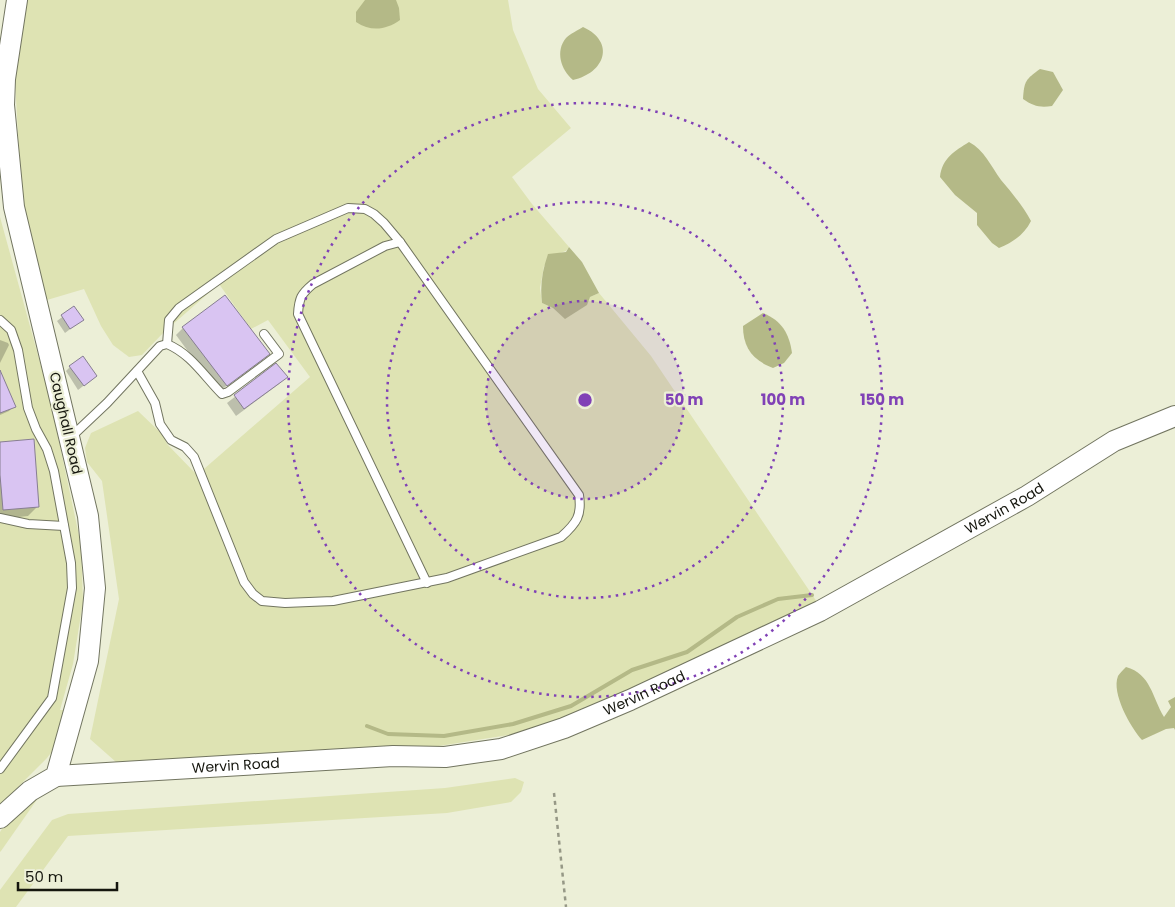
<svg xmlns="http://www.w3.org/2000/svg" width="1175" height="907" font-family="Poppins,sans-serif">
	<style>
		.green { fill: #dee3b3 }
		.water { fill: #b4b987 }
		.shadow { fill: #0003 }
		.lines { fill: none; stroke-linecap: round; stroke-linejoin: round }
		.stream { stroke: #b4b987; stroke-width: 4 }
		.building { fill: #d9c4f2; stroke: #877e92 }
		.service-casing { stroke: #727560; stroke-width: 10 }
		.tertiary-casing { stroke: #727560; stroke-width: 22 }
		.path { stroke: #969886; stroke-width: 2.5; stroke-dasharray: 4 4; stroke-linecap: butt }
		.service { stroke: #fff; stroke-width: 8 }
		.tertiary { stroke: #fff; stroke-width: 20 }
		.ring { fill: none; stroke: #8041b6; stroke-width: 2.5; stroke-dasharray: 2.5 5 }
		.labels { text-anchor: middle; dominant-baseline: central; stroke-width: 4.5; stroke-linejoin: round; paint-order: stroke }
		.street-label { font-size: 14px; fill: #15160e; stroke: #ecefd7 }
		.centre { fill: #8041b6; stroke: #ecefd7; stroke-width: 2.5 }
		.ring-label { font-size: 15px; text-anchor: middle; font-weight: bold; fill: #8041b6; stroke: #ecefd7; stroke-width: 4.5; stroke-linejoin: round; paint-order: stroke }
	</style>
	<rect width="100%" height="100%" fill="#ecefd7"/>
	<g class="green">
		<path d="M 27,0 L 508,0 L 513,30 L 538,89 L 571,128 L 512,177 L 532,204 L 569,247 L 566,251 L 560,253 L 544,266 L 540,288 L 542,303 L 553,308 L 565,318 L 590,297 L 599,293 L 651,356 L 819,605 L 571,725 L 401,752 L 116,762 L 90,739 L 119,599 L 102,481 L 87,462 L 85,448 L 91,433 L 138,411 L 163,435 L 167,444 L 197,475 L 310,377 L 268,320 L 251,329 L 219,284 L 164,332 L 142,355 L 129,357 L 113,345 L 101,326 L 84,289 L 47,300 L 22,207 L 15,80 Z"/>
		<path d="M 0,217 L 50,399 L 81,545 L 83,602 L 73,664 L 60,710 L 65,710 L 59,742 L 47,758 L 0,805 Z"/>
		<path d="M 515,778 L 524,782 L 521,792 L 511,802 L 447,813 L 68,836 L 16,907 L 0,907 L 0,890 L 52,820 L 68,814 L 445,788 Z"/>
		<path d="M 43,791 L 1,851 L 0,852 L 0,832 L 6,823 Z"/>
	</g>
	<g class="water">
		<path d="M 365,0 L 396,0 L 399,8 L 400,20 C 386,30 371,32 356,22 L 356,12 Z"/>
		<path d="M 583,27 C 616,42 605,73 573,80 C 561,70 555,51 566,38 C 570,34 578,30 583,27 Z"/>
		<path d="M 1040,69 L 1053,72 L 1063,90 L 1052,106 C 1040,108 1033,106 1023,99 C 1024,81 1026,79 1040,69 Z"/>
		<path d="M 969,142 C 984,150 991,166 1001,180 C 1012,193 1023,206 1031,221 C 1024,235 1013,242 999,248 L 992,243 L 977,225 L 977,213 L 955,195 L 940,177 C 942,158 955,151 969,142 Z"/>
		<path d="M 569,247 L 582,262 L 599,293 L 590,297 L 587,305 L 565,319 L 553,308 L 542,303 C 540,286 542,271 548,254 L 566,252 Z"/>
		<path d="M 763,313 C 782,321 789,333 792,353 L 784,363 L 773,368 C 752,360 743,347 743,326 Z"/>
		<path d="M 1126,667 C 1151,674 1152,697 1164,717 L 1171,707 L 1168,701 L 1175,697 L 1175,730 L 1174,728 L 1166,729 L 1142,740 C 1131,728 1111,693 1118,676 C 1120,673 1123,670 1126,667 Z"/>
	</g>
	<g class="shadow">
		<path d="M 225,297 L 268,354 L 261,361 L 218,392 L 176,335 L 183,328 Z"/>
		<path d="M 74,308 L 82,320 L 65,333 L 57,321 Z"/>
		<path d="M 0,340 L 8,343 L 9,345 L 0,363 Z"/>
		<path d="M 276,365 L 286,377 L 279,384 L 236,416 L 227,403 Z"/>
		<path d="M 70,367 L 96,376 L 78,390 L 66,371 Z"/>
		<path d="M 0,391 L 14,406 L 9,411 L 0,415 Z"/>
		<path d="M 0,443 L 38,506 L 28,516 L 0,519 Z"/>
	</g>
	<g class="lines">
		<path class="stream" d="M 367,726 L 388,734 L 444,736 L 513,724 L 571,706 L 632,670 L 687,652 L 737,617 L 778,599 L 812,595"/>
	</g>
	<g class="building">
		<path d="M 225,295 L 270,354 L 227,386 L 182,327 Z"/>
		<path d="M 74,306 L 84,320 L 70,329 L 61,315 Z"/>
		<path d="M 83,356 L 97,376 L 84,386 L 69,366 Z"/>
		<path d="M 276,363 L 288,377 L 244,409 L 234,395 Z"/>
		<path d="M 0,370 L 16,407 L 0,413 Z"/>
		<path d="M 34,439 L 39,507 L 3,510 L 0,475 L 0,442 Z"/>
	</g>
	<g class="lines">
		<defs>
			<g id="service">
				<path d="M 400,242 L 385,246 L 313,284 C 301,294 299,298 298,314 L 427,583"/>
				<path d="M 0,320 L 11,330 L 18,350 L 28,408 L 36,429 L 47,449 L 54,471 L 71,563 L 72,588 L 52,698 L 0,769"/>
				<path d="M 137,371 L 155,403 L 160,424 L 171,440 L 185,447 L 194,457 L 244,582 L 253,594 L 262,601 L 285,603 L 333,601 L 447,578 L 561,537 C 577,523 582,515 579,495 L 400,242 L 384,223 L 374,214 L 365,209 L 348,208 L 276,239 L 179,308 L 169,320 L 167,344"/>
				<path d="M 71,437 L 107,403 L 160,346 L 167,344 C 191,354 204,376 222,394 L 228,392 L 279,354 L 264,334"/>
				<path d="M 0,518 L 28,524 L 64,526"/>
			</g>
			<g id="tertiary">
				<path id="s1" d="M 56,776 L 393,756 L 445,757 L 501,749 L 564,728 L 630,700 L 820,611 L 1027,496 L 1114,441 L 1175,416"/>
				<path d="M 0,818 L 30,791 L 56,776 L 88,661 L 95,588 L 88,516 L 14,207 L 4,105 L 5,79 L 17,0"/>
			</g>
		</defs>
		<use href="#service" class="service-casing"/>
		<use href="#tertiary" class="tertiary-casing"/>
		<path class="path" d="M 554,793 L 566,907"/>
		<use href="#service" class="service"/>
		<use href="#tertiary" class="tertiary"/>
	</g>
	<circle cx="585" cy="400" r="99" fill="#8041b6" fill-opacity=".12"/>
	<g class="ring">
		<circle cx="585" cy="400" r="99"/>
		<circle cx="585" cy="400" r="198"/>
		<circle cx="585" cy="400" r="297"/>
	</g>
	<g class="labels">
		<g class="street-label">
			<text transform="translate(66 423) rotate(77)">Caughall Road</text>
			<text stroke="none"><textPath href="#s1" startOffset="1005">Wervin Road</textPath></text>
			<text stroke="none"><textPath href="#s1" startOffset="600">Wervin Road</textPath></text>
			<text stroke="none"><textPath href="#s1" startOffset="180">Wervin Road</textPath></text>
		</g>
	</g>
	<circle cx="585" cy="400" r="8" class="centre"/>
	<g class="ring-label">
		<text x="684" y="405">50 m</text>
		<text x="783" y="405">100 m</text>
		<text x="882" y="405">150 m</text>
	</g>
	<path d="M18 882v8h99v-8" fill="none" stroke="#15160e" stroke-width="2.5"/>
	<text x="25" y="882" font-size="15" fill="#15160e" stroke="#ecefd7" stroke-width="4" paint-order="stroke">50 m</text>
</svg>
